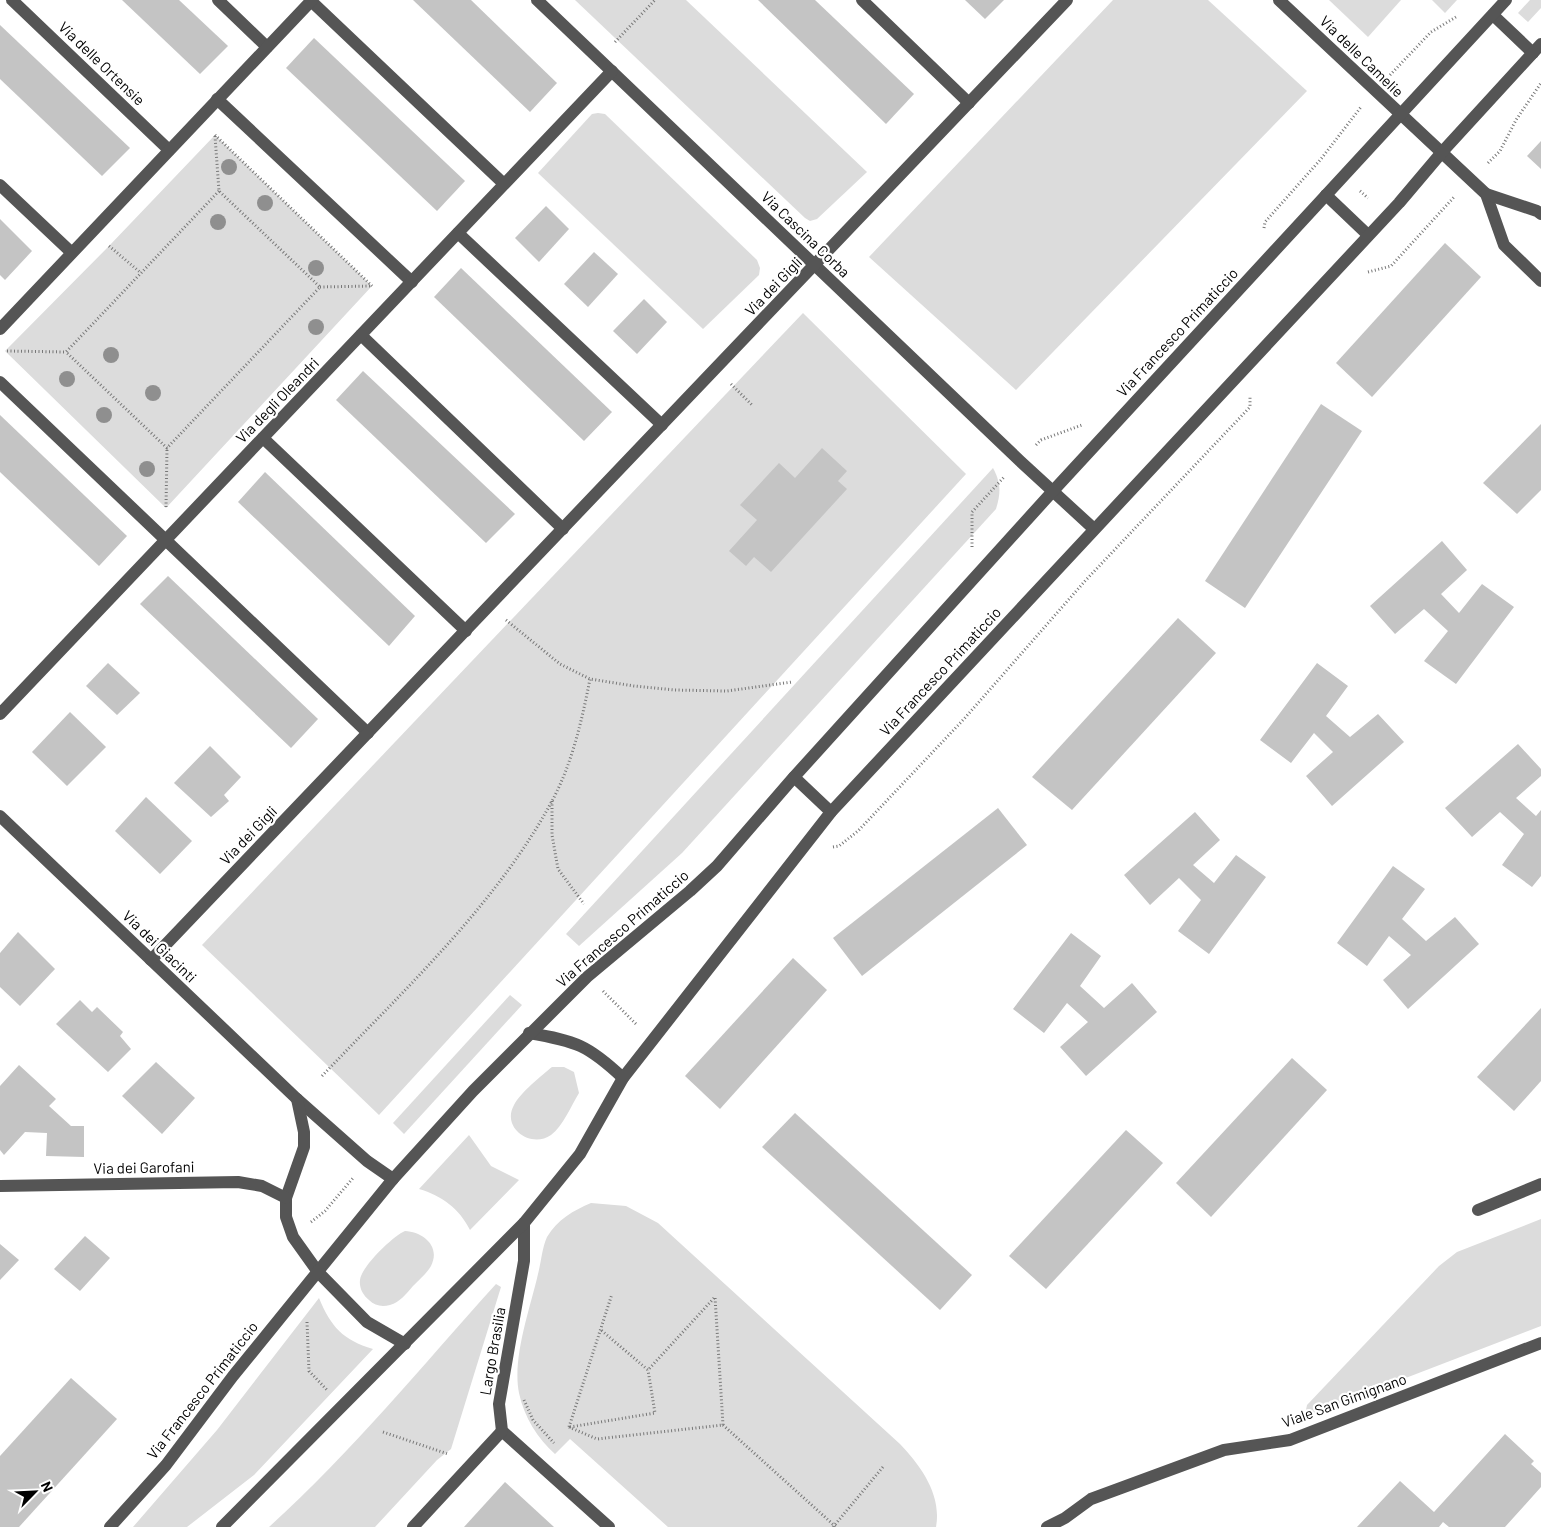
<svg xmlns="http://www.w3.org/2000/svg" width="1541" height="1527" font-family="Barlow,sans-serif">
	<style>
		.green { fill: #dcdcdc }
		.building { fill: #c4c4c4 }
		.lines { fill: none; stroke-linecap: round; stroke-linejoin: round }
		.path { stroke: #777; stroke-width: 3; stroke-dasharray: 1 2.5; stroke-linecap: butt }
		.minor { stroke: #555; stroke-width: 12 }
		.tree { fill: #8f8f8f }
		.labels { text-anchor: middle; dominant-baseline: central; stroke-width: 4.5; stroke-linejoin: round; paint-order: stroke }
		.street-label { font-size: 15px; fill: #000; stroke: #fff }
	</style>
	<rect width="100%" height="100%" fill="#fff"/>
	<g class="green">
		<path d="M 575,0 L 686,0 L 867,172 L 817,219 L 810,221 L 805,218 Z"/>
		<path d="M 1113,0 L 1208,0 L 1307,91 L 1016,390 L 869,257 Z"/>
		<path d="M 1329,0 L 1401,0 L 1368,37 Z"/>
		<path d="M 1432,0 L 1457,0 L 1445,13 Z"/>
		<path d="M 1530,0 L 1541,0 L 1541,8 L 1528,22 L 1518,13 Z"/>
		<path d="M 598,113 L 605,114 L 757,260 L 760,268 L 759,275 L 703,329 L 538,173 L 592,114 Z"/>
		<path d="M 215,135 L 372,286 L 166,508 L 5,351 L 109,246 Z"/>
		<path d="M 803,313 L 966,474 L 379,1115 L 202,945 Z"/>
		<path d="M 993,468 C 1001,483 1001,493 996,509 L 682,853 L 579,946 L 566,934 Z"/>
		<path d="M 510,995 L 522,1005 L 404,1134 L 393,1123 Z"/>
		<path d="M 552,1067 L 564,1067 L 574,1072 L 579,1093 C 571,1106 563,1126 551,1135 C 531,1149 501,1128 514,1105 C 520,1093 542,1075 552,1067 Z"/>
		<path d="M 469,1135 L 491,1166 L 519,1180 L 470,1230 C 459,1208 442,1196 419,1189 Z"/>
		<path d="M 591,1203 L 626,1206 L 658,1223 L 900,1444 C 921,1466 942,1495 936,1527 L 668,1527 L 570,1439 L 555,1454 C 538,1439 524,1417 519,1393 C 512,1358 530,1309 538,1274 C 541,1263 542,1248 547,1237 C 557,1220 574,1210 591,1203 Z"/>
		<path d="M 1541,1219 L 1541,1326 L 1312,1414 L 1306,1410 L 1307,1405 L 1439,1266 L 1457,1252 Z"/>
		<path d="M 405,1231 C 423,1232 441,1246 431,1266 C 427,1273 419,1280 413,1286 C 406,1294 400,1302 390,1305 C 382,1307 375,1306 369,1300 C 363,1295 359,1288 360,1280 C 361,1267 393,1236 405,1231 Z"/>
		<path d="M 496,1284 L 501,1287 L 451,1449 L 437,1460 L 375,1527 L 269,1527 C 351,1453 422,1366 496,1284 Z"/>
		<path d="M 319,1298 C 331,1327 343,1340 373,1349 L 254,1475 L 187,1527 L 133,1527 L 217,1430 Z"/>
	</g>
	<g class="building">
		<path d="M 122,0 L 179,0 L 228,46 L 200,74 Z"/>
		<path d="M 413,0 L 471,0 L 557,83 L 530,112 Z"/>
		<path d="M 758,0 L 815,0 L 914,94 L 886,124 Z"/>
		<path d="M 965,0 L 1004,0 L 985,19 Z"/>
		<path d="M 0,25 L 130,148 L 102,176 L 0,79 Z"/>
		<path d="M 314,38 L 465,181 L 437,211 L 286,68 Z"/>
		<path d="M 1541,141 L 1541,169 L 1527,156 Z"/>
		<path d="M 546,206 L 569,229 L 539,262 L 515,238 Z"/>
		<path d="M 0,219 L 32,251 L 5,280 L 0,275 Z"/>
		<path d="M 1445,243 L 1481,277 L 1372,397 L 1336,363 Z"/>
		<path d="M 594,252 L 618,274 L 588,307 L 564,284 Z"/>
		<path d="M 461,268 L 612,412 L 584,441 L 434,297 Z"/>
		<path d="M 644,299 L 667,322 L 637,354 L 613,331 Z"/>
		<path d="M 363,371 L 515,514 L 486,543 L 336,400 Z"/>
		<path d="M 1321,404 L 1362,431 L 1245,608 L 1205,581 Z"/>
		<path d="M 0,415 L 127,536 L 99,566 L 0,472 Z"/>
		<path d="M 1541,424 L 1541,490 L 1517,514 L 1483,483 Z"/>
		<path d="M 822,448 L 847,471 L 838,481 L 847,489 L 771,572 L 754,557 L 746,566 L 729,551 L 757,520 L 740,505 L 779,463 L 795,478 Z"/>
		<path d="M 265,472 L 415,616 L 389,646 L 238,502 Z"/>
		<path d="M 1442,541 L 1467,570 L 1441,594 L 1459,613 L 1482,584 L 1514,607 L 1456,684 L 1424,661 L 1448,631 L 1424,609 L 1395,634 L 1370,606 Z"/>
		<path d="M 168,576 L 318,719 L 291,748 L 140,604 Z"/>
		<path d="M 1178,618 L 1216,653 L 1072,810 L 1032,777 Z"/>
		<path d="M 108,663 L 140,693 L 117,715 L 86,686 Z"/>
		<path d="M 1317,663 L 1348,686 L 1326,716 L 1350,737 L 1378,714 L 1404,742 L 1332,806 L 1306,776 L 1333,752 L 1314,733 L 1291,763 L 1260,740 Z"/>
		<path d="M 70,712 L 106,747 L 67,786 L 32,752 Z"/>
		<path d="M 1518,744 L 1541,769 L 1541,776 L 1516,798 L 1536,816 L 1541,810 L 1541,876 L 1532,887 L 1502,865 L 1524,834 L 1500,812 L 1472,837 L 1445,808 Z"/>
		<path d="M 210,746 L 241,777 L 224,795 L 229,801 L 211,817 L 174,783 Z"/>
		<path d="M 146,797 L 192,841 L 160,874 L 115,831 Z"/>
		<path d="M 998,808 L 1027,845 L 862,976 L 833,938 Z"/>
		<path d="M 1195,812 L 1220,840 L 1193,865 L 1214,883 L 1236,855 L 1266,877 L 1209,954 L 1178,931 L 1201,900 L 1179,878 L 1150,905 L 1124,875 Z"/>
		<path d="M 1393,866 L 1425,889 L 1402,919 L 1426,941 L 1455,917 L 1479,944 L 1408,1009 L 1383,980 L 1411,955 L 1389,936 L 1367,966 L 1337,943 Z"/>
		<path d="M 18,932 L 55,969 L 20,1006 L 0,987 L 0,953 Z"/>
		<path d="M 1071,933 L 1101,956 L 1080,986 L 1104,1008 L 1132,983 L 1157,1012 L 1086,1076 L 1060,1047 L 1088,1022 L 1067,1003 L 1044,1033 L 1013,1009 Z"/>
		<path d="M 793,958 L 827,990 L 720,1109 L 685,1076 Z"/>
		<path d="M 80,1000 L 92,1012 L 97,1007 L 123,1032 L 120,1036 L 131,1049 L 108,1072 L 56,1024 Z"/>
		<path d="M 1541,1008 L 1541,1081 L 1514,1111 L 1477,1077 Z"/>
		<path d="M 1292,1058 L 1327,1090 L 1211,1217 L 1176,1183 Z"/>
		<path d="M 156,1062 L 195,1098 L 162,1134 L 122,1096 Z"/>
		<path d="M 19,1065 L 56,1099 L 49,1106 L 71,1126 L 84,1126 L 84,1157 L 46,1156 L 47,1133 L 25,1132 L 4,1155 L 0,1150 L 0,1086 Z"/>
		<path d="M 795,1113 L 972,1275 L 940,1310 L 762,1147 Z"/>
		<path d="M 1126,1130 L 1163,1163 L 1046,1289 L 1009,1256 Z"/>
		<path d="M 85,1236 L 110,1258 L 80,1291 L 54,1269 Z"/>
		<path d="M 0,1244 L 19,1260 L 0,1280 Z"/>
		<path d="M 71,1378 L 117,1419 L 19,1527 L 0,1527 L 0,1456 Z"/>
		<path d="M 1505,1434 L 1534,1461 L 1531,1464 L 1541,1473 L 1541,1487 L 1505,1527 L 1449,1527 L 1443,1522 L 1439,1527 L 1357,1527 L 1400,1481 L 1434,1512 Z"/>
		<path d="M 505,1482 L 554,1527 L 464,1527 Z"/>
	</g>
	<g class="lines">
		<g class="path">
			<path d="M 615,42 L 655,0"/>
			<path d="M 1390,75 L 1431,32 L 1456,17"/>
			<path d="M 215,135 L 372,286"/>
			<path d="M 215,136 L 219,191 L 320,287 L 167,448 L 66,352 L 219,191"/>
			<path d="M 1488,163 L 1500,151 L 1516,120 L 1541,83"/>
			<path d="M 1360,191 L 1368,198"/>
			<path d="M 1264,228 L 1265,222 L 1321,159 L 1361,107"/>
			<path d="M 109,246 L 141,273"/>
			<path d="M 1368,272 L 1391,266 L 1455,196"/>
			<path d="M 320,287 L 372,286"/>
			<path d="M 7,351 L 66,352"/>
			<path d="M 731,384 L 753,406"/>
			<path d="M 1036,445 L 1041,440 L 1082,425"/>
			<path d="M 166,507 L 167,448"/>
			<path d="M 972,547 L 972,512 L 1005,476"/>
			<path d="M 506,620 L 560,664 L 590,679 L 634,686 L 675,690 L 727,691 L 792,682"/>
			<path d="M 552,801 L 552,835 L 558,869 L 584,904"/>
			<path d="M 833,847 L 839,846 L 858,831 L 964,719 L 1085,581 L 1250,407 L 1250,396"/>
			<path d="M 603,991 L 636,1024"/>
			<path d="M 322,1076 C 402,992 497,904 552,801 C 572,764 582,720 590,679"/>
			<path d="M 311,1222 L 325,1211 L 353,1178"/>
			<path d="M 307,1322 L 309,1371 L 328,1391"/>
			<path d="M 524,1400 L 533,1420 L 554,1443"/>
			<path d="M 723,1425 L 836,1527"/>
			<path d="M 569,1427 L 597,1439 L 723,1425 L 715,1297 L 648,1370 L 601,1330"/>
			<path d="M 569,1427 L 612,1294"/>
			<path d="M 570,1427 L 655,1413 L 648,1370"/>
			<path d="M 383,1432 L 448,1454"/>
			<path d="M 833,1527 L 883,1467"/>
		</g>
		<g class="minor">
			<path d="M 12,0 L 169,150"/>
			<path d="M 218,0 L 267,47"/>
			<path d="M 537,0 L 1020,461 L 1094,529"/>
			<path d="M 862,0 L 969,103"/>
			<path d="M 1279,0 L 1486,194 L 1504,245 L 1541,281"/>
			<path d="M 311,1 L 504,184"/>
			<path d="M 1493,15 L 1533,53"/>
			<path d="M 217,99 L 412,282"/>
			<path d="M 0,185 L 71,252"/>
			<path d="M 1486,194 L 1537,211 L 1541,214"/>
			<path d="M 1326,195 L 1368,235"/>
			<path d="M 458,233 L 662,425"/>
			<path d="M 0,329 L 312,0"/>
			<path d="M 361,335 L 563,529"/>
			<path d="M 0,382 L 368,733"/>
			<path d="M 263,438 L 466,631"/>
			<path d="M 0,714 L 612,71"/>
			<path d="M 794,777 L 831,812"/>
			<path d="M 0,816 L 297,1099 L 367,1161 L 393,1179"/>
			<path d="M 151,960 L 1067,0"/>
			<path d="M 529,1033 C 576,1041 588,1045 623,1078"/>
			<path d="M 297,1099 L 304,1132 L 304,1147 L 286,1198 L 286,1217 L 293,1237 L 318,1272 L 367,1322 L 405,1344"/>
			<path d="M 0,1186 L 238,1182 L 262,1186 L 286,1198"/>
			<path d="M 1478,1210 L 1541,1184"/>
			<path d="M 524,1223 L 524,1261 L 499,1404 L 502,1431 L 609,1527"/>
			<path d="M 110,1527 L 166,1465 L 233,1376 L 393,1179 L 473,1091 L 587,977 L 690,891 L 717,866 L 794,777 L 1053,491 L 1506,0"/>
			<path d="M 222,1527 L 524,1223 L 580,1154 L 623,1078 L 831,812 L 1399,203 L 1443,151 L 1541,44"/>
			<path d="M 413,1527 L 502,1431"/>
			<path d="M 1047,1527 L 1065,1518 L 1091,1499 L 1224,1450 L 1290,1440 L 1541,1343"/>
		</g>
	</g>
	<g class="tree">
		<circle cx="229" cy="167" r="8"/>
		<circle cx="265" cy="203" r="8"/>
		<circle cx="218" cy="222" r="8"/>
		<circle cx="316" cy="268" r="8"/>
		<circle cx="316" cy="327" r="8"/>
		<circle cx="111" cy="355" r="8"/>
		<circle cx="67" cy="379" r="8"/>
		<circle cx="153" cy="393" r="8"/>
		<circle cx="104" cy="415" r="8"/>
		<circle cx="147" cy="469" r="8"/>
	</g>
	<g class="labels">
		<g class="street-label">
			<text transform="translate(1362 56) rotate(44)">Via delle Camelie</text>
			<text transform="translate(102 63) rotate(44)">Via delle Ortensie</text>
			<text transform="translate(806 234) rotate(44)">Via Cascina Corba</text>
			<text transform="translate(773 286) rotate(-46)">Via dei Gigli</text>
			<text transform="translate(1177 332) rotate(-47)">Via Francesco Primaticcio</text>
			<text transform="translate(277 400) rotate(-46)">Via degli Oleandri</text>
			<text transform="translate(940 671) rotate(-47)">Via Francesco Primaticcio</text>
			<text transform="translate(248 835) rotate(-46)">Via dei Gigli</text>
			<text transform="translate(622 928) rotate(-41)">Via Francesco Primaticcio</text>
			<text transform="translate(160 946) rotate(44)">Via dei Giacinti</text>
			<text transform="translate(144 1167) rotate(-1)">Via dei Garofani</text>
			<text transform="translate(492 1351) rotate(-80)">Largo Brasilia</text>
			<text transform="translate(202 1390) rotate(-52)">Via Francesco Primaticcio</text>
			<text transform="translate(1344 1400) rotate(-20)">Viale San Gimignano</text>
		</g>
	</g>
	<g transform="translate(35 1492) rotate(66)" stroke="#ffffff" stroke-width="4" paint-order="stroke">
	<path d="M0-4L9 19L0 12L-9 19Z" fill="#000000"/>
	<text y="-8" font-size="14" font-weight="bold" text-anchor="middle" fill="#000000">N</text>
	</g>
</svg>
